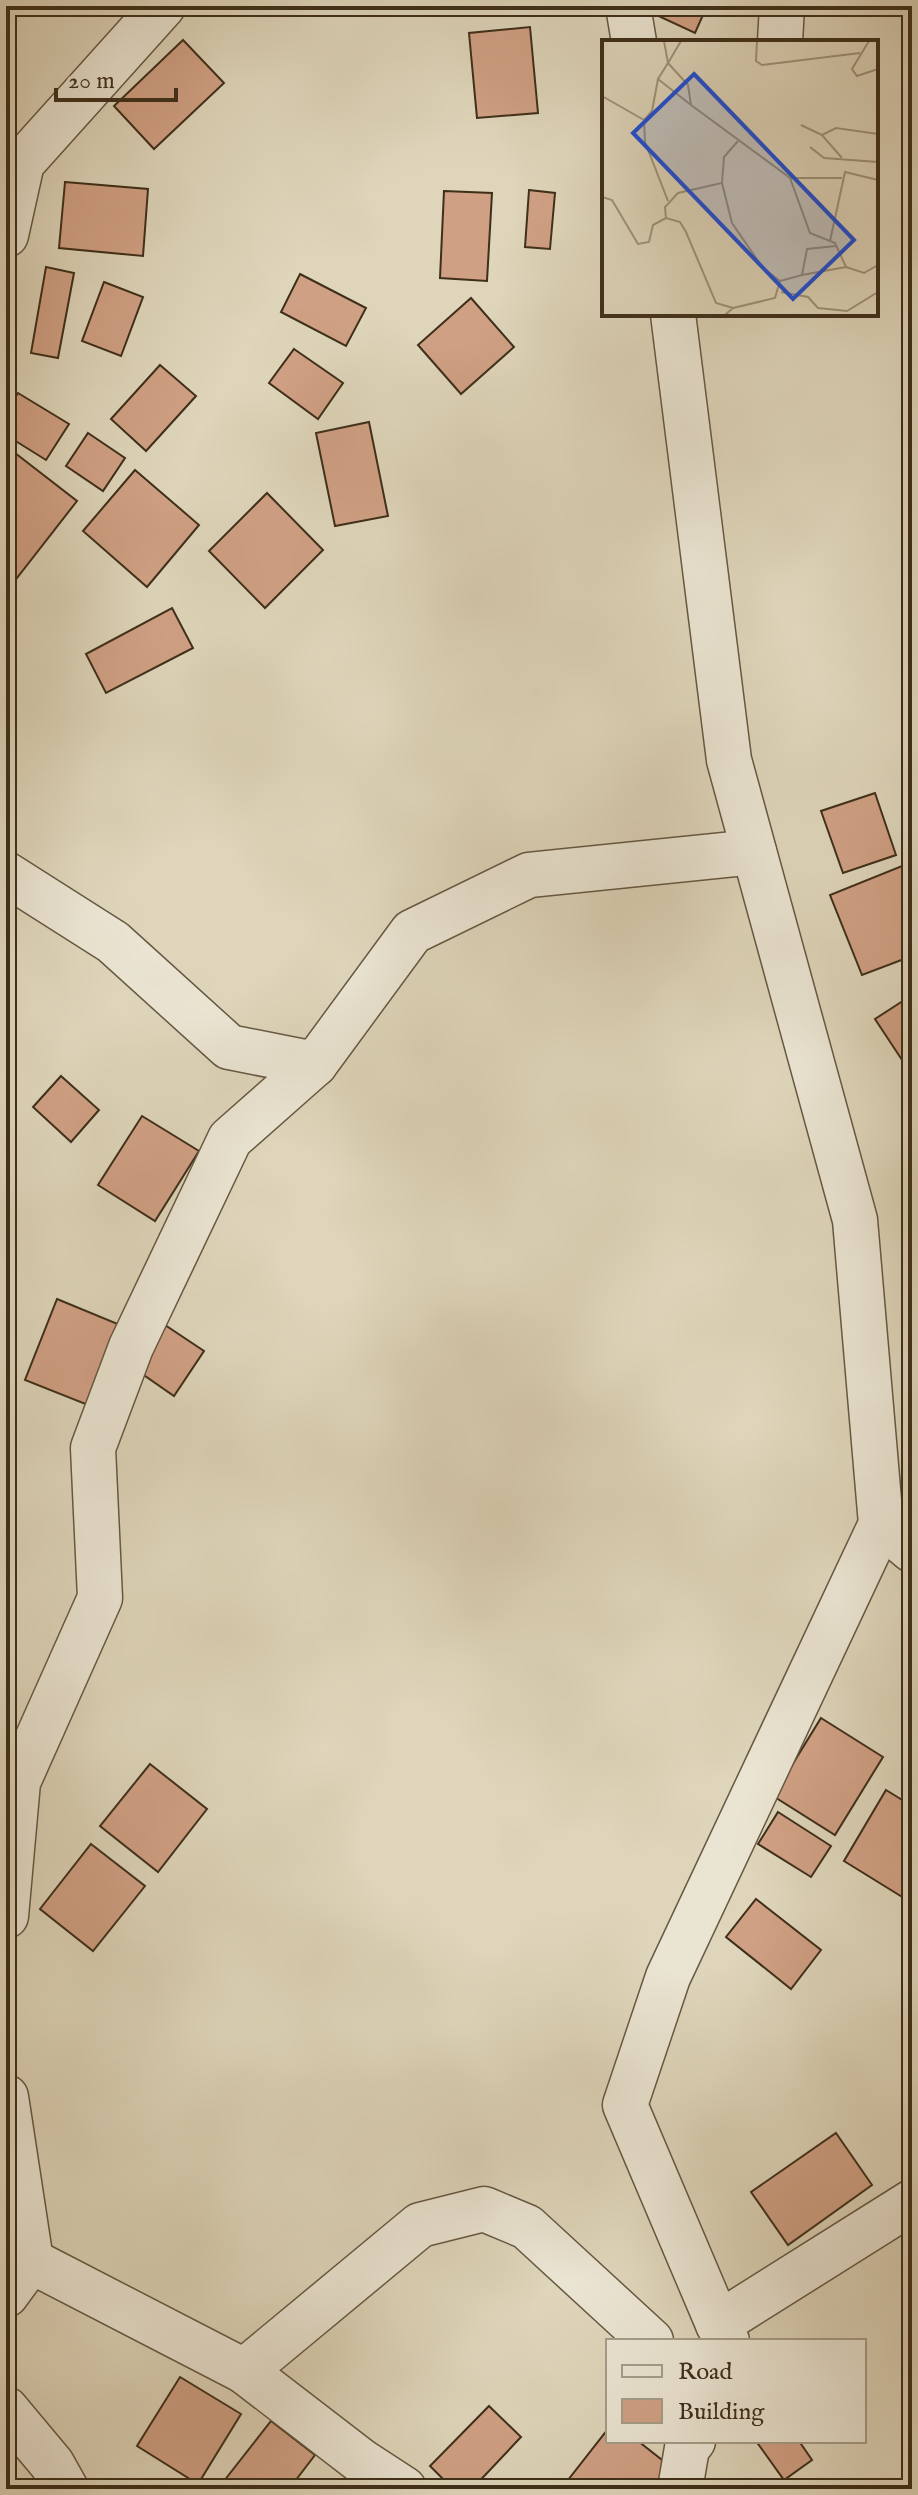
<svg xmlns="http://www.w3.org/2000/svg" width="918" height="2495" font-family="'IM FELL English',serif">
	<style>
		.building { fill: #d0a084; stroke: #3e2f1a; stroke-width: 2 }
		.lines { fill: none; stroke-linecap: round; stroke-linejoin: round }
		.street-casing { stroke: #665842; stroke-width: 47 }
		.street { stroke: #eae4d2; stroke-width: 44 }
		.inset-road { fill: none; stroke: #9e937a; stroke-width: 2 }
		.view { fill: #1d4ed8; fill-opacity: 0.15; stroke: #1d4ed8; stroke-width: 4 }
		.inset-edge { fill: none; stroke: #3e2f1a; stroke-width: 4 }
	</style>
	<rect width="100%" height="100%" fill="#ded5ba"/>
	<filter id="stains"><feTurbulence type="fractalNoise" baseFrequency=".0025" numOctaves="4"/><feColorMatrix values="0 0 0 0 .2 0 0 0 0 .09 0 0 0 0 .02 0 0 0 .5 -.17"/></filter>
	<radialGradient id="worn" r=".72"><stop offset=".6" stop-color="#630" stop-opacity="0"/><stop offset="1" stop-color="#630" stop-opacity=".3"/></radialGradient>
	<g class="building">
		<path d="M 655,6 L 707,6 L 695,33 L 652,13 Z"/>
		<path d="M 530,27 L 538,113 L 477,118 L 469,33 Z"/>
		<path d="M 183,40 L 224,83 L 154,149 L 114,106 Z"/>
		<path d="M 65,182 L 148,189 L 143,256 L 59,248 Z"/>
		<path d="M 529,190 L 555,193 L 550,249 L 525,247 Z"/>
		<path d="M 444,191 L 492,193 L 487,281 L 440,278 Z"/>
		<path d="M 46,267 L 74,273 L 58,358 L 31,353 Z"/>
		<path d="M 300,274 L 366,308 L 346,346 L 281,312 Z"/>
		<path d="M 104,282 L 143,297 L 121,356 L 82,341 Z"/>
		<path d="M 471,298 L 514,347 L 461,394 L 418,345 Z"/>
		<path d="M 294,349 L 343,383 L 318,419 L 269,383 Z"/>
		<path d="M 160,365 L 196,396 L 146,451 L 111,419 Z"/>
		<path d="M 18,393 L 69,424 L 46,460 L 6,435 L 6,412 Z"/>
		<path d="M 369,422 L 388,516 L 335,526 L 316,433 Z"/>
		<path d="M 88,433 L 125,458 L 103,491 L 66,466 Z"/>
		<path d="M 6,446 L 77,501 L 6,592 Z"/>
		<path d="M 135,470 L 199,525 L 147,587 L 83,531 Z"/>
		<path d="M 267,493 L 323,550 L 265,608 L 209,551 Z"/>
		<path d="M 172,608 L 193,648 L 106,693 L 86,654 Z"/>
		<path d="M 875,793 L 896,855 L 843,873 L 821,811 Z"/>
		<path d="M 912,862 L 912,956 L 862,975 L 830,895 Z"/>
		<path d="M 912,995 L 912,1067 L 908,1069 L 875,1019 Z"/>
		<path d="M 61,1076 L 99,1110 L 71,1142 L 33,1107 Z"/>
		<path d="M 142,1116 L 199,1151 L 155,1221 L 98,1185 Z"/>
		<path d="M 57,1299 L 125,1327 L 93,1407 L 25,1380 Z"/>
		<path d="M 165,1325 L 204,1351 L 174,1396 L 135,1369 Z"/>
		<path d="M 821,1718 L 883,1757 L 835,1835 L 773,1796 Z"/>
		<path d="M 150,1764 L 207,1809 L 158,1872 L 100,1826 Z"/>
		<path d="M 886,1790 L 912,1806 L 912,1903 L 844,1861 Z"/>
		<path d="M 778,1812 L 831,1846 L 811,1877 L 758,1844 Z"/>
		<path d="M 91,1844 L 145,1886 L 93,1951 L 40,1909 Z"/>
		<path d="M 756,1899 L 821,1950 L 791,1989 L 726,1937 Z"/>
		<path d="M 836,2133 L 872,2185 L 788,2245 L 751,2192 Z"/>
		<path d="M 180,2377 L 241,2414 L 198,2484 L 137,2446 Z"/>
		<path d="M 489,2406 L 521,2437 L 472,2489 L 453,2489 L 430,2466 Z"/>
		<path d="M 271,2421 L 315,2455 L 289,2489 L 224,2489 L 220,2486 Z"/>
		<path d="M 608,2429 L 608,2441 L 638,2441 L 676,2471 L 662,2489 L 561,2489 Z"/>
		<path d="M 756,2441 L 799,2441 L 812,2460 L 784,2480 Z"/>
	</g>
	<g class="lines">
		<defs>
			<g id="street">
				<path d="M 628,6 L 634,42"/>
				<path d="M 780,42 L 782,6"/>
				<path d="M 6,235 L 22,163 L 163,6"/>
				<path d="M 673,314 L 729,760 L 855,1220 L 881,1524 L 668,1977 L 625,2105 L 718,2324 L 727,2341"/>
				<path d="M 6,874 L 113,942 L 229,1047 L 315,1064 L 412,932 L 529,875 L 754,852"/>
				<path d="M 881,1524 L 912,1550"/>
				<path d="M 6,1916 L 18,1782 L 100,1598 L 93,1448 L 131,1347 L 230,1139 L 315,1064"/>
				<path d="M 6,2097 L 31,2261"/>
				<path d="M 6,2295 L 31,2261 L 244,2371 L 420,2225 L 484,2209 L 527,2227 L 651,2341"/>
				<path d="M 718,2324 L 912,2202"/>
				<path d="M 244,2371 L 361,2461 L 404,2489"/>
				<path d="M 6,2409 L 52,2464 L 66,2489"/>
				<path d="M 680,2489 L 687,2448 L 693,2441"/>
			</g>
		</defs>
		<use href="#street" class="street-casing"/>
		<use href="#street" class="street"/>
	</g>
	<g transform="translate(602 40)">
		<rect width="276" height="276" fill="#ded5ba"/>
		<path class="inset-road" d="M 79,1 L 66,23 L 86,45 L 89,65 L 188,138 L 208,193 L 233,203 L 244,227 L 262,233 L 276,225M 155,1 L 154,21 L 160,25 L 258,13M 267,1 L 250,29 L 255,36 L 276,29M 56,39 L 66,23 L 62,1M 0,56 L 42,80M 199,85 L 220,95 L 240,118M 220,95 L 234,88 L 276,94M 208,107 L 222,118 L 276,122M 188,138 L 240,138M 120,143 L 130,183 L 161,228 L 178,241M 0,157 L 10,160 L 36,204 L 47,202 L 51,185 L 64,178M 66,161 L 43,102 L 42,80 L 50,71 L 56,39 L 89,65M 228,201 L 243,132 L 276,140M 200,235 L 244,227M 179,252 L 206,257 L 216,268 L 245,271 L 276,252M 131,268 L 114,263 L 84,192 L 78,182 L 64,178 L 63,167 L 76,153 L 120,143 L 122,117 L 136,101M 123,275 L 131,268 L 173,258 L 178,241 L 200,235 L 205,209 L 234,206"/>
		<path class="view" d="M 92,34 L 252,200 L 191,259 L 31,93 Z"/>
		<rect width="276" height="276" class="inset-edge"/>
	</g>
	<rect width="918" height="2495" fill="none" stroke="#ded5ba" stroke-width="32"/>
	<rect x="8" y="8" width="902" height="2479" fill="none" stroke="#3e2f1a" stroke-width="4"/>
	<rect x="16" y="16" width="886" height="2463" fill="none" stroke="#3e2f1a" stroke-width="2"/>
	<rect x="606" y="2339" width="260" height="104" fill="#eae4d2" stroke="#a59c88" stroke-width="2"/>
	<rect x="622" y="2365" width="40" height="12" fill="#eae4d2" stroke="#a59c88" stroke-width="2"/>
	<text x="678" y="2379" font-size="24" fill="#3e2f1a">Road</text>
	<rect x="622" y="2399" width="40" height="24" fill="#d0a084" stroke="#a59c88" stroke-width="2"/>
	<text x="678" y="2419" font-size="24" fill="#3e2f1a">Building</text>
	<path d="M56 88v12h120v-12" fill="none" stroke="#3e2f1a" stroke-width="4"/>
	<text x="68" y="88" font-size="24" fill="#3e2f1a" stroke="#eae4d2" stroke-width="6" paint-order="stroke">20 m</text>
	<rect width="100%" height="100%" filter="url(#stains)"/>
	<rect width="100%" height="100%" fill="url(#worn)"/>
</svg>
